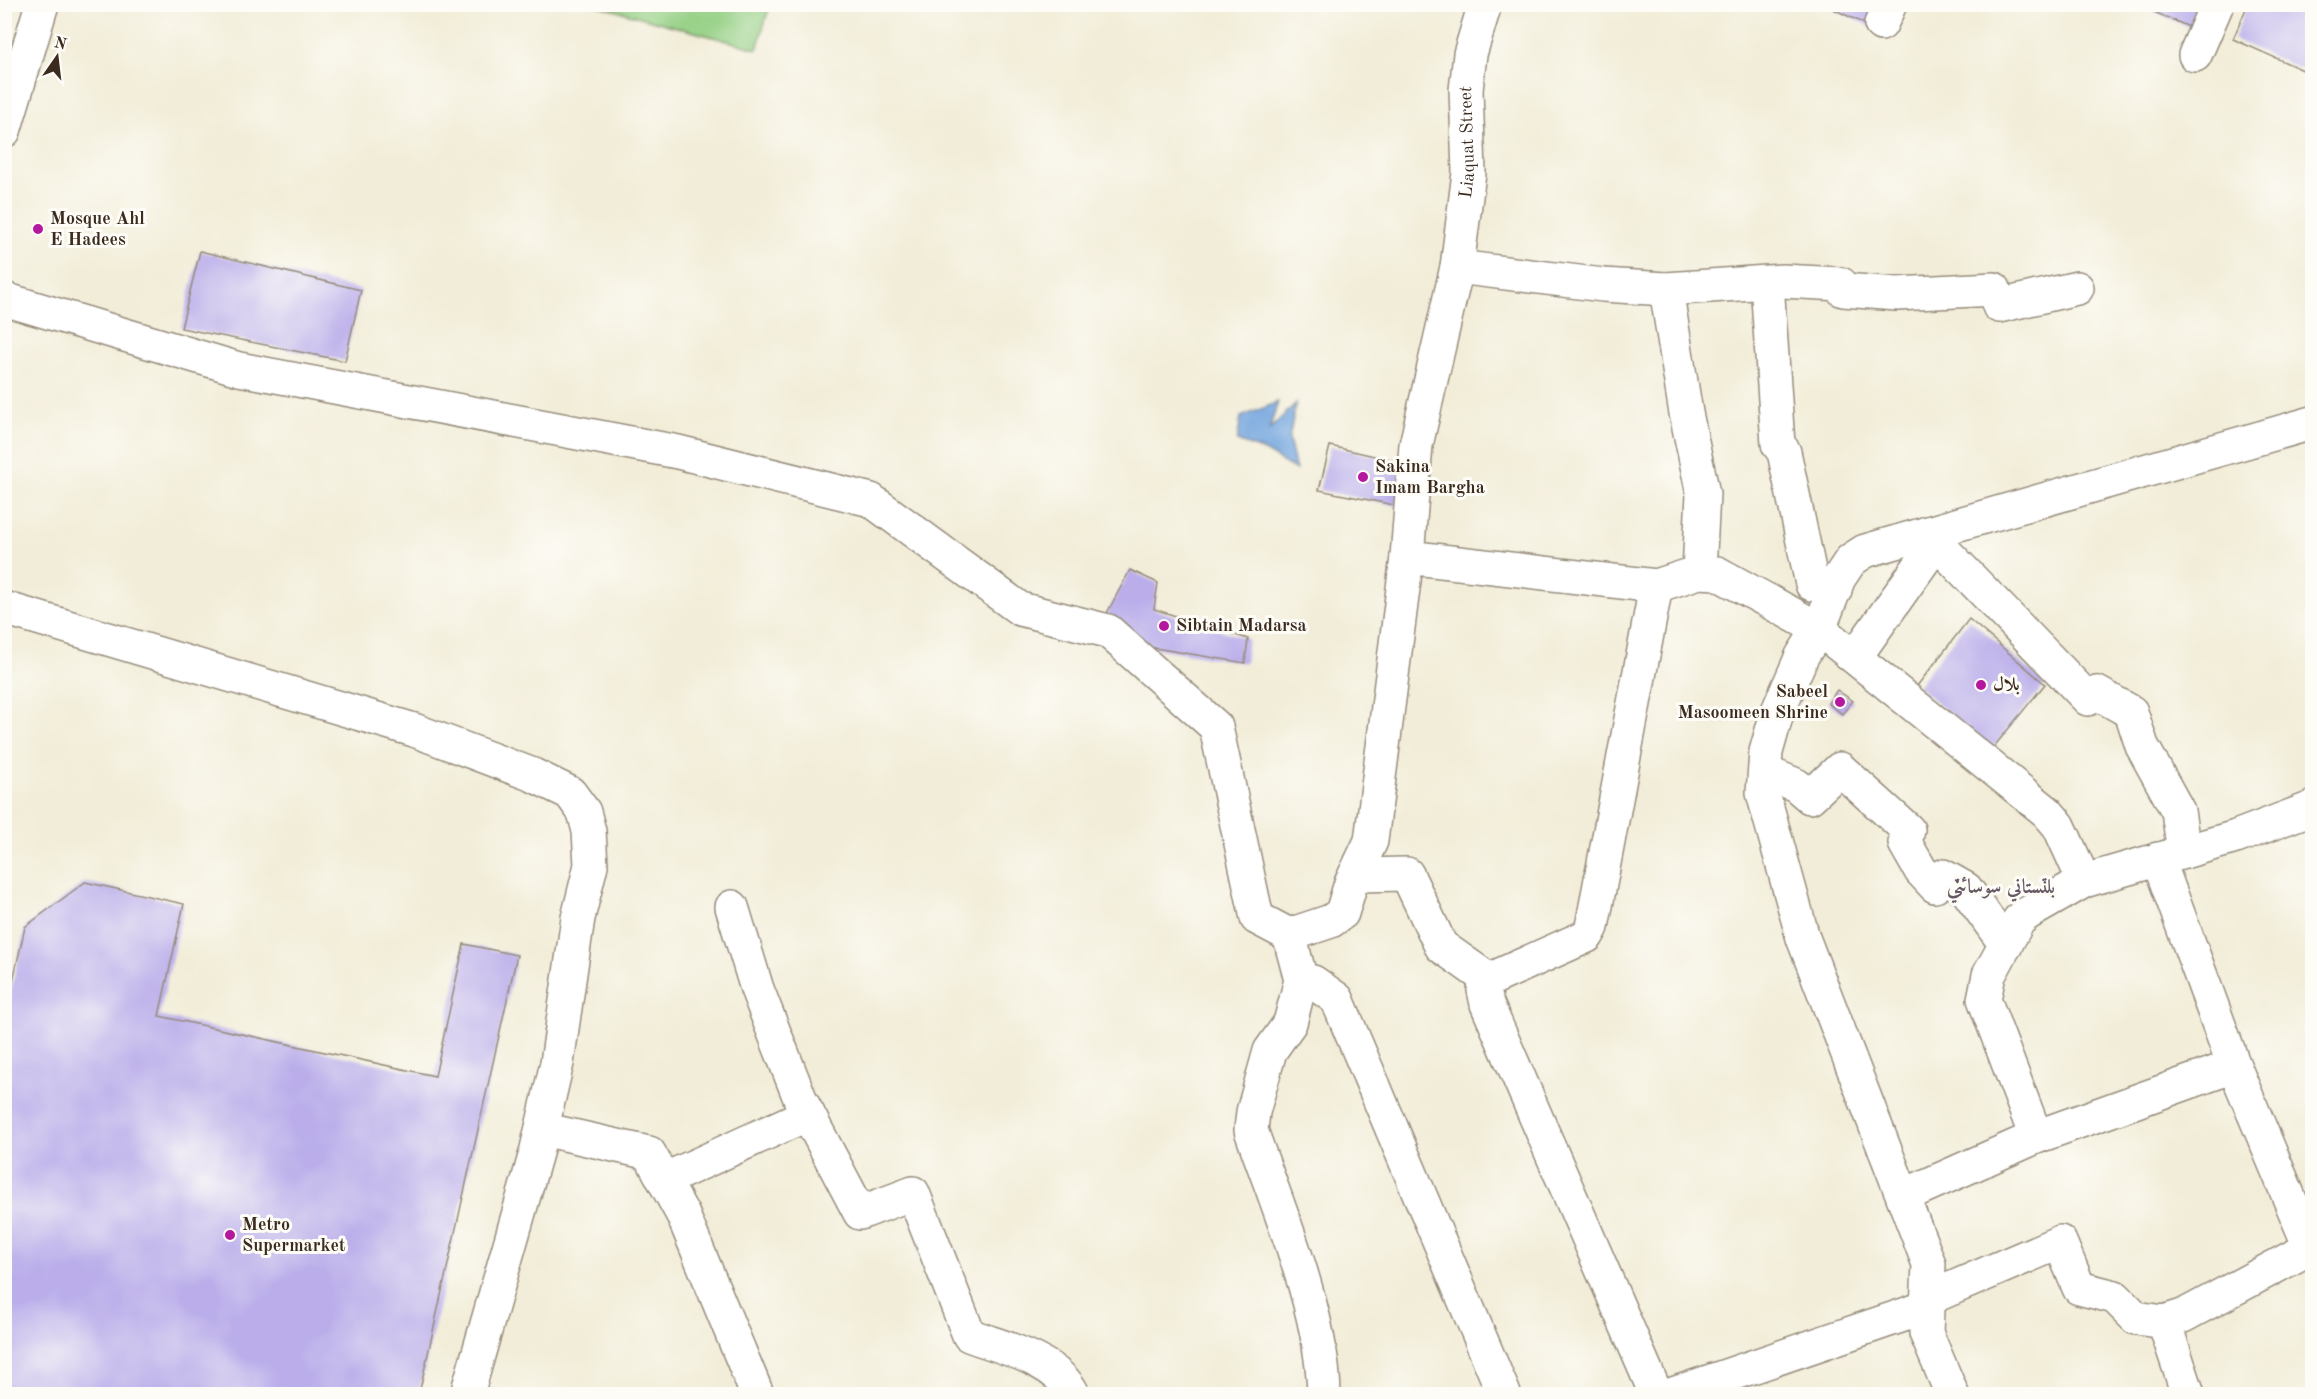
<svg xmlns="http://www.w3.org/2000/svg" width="2317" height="1399" font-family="'Old Standard TT',Amiri,serif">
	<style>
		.green { fill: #95d085; stroke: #687d52; stroke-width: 1.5 }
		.water { fill: #72a4dd; stroke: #56677e; stroke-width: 1.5 }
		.building { fill: #baadea }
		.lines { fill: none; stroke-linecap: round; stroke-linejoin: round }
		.minor-casing { stroke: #968c7b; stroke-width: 36 }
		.minor { stroke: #fff; stroke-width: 33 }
		.poi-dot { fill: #b5179e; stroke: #fdfcf7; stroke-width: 2 }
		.labels { text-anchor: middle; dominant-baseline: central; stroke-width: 6; stroke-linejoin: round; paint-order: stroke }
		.street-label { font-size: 18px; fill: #3b2a1e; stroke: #fdfcf7 }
		.poi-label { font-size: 18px; font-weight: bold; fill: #3b2a1e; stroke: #fdfcf7; text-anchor: start }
		.neighbourhood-label { font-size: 20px; font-weight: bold; fill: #675865; stroke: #fdfcf7 }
	</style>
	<rect width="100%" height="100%" fill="#fdfcf7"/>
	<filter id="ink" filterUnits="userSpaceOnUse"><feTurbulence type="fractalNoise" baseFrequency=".0167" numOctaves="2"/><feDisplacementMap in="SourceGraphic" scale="12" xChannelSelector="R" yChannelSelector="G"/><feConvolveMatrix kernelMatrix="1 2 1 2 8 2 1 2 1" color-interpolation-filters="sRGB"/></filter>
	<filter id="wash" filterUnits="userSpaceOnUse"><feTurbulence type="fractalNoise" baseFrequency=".008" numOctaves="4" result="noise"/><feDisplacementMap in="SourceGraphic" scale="24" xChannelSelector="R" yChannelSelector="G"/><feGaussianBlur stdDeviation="1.35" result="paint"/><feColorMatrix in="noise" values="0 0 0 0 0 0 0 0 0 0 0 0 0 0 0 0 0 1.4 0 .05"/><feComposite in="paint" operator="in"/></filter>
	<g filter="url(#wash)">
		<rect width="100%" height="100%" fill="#f2edd8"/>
		<path class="green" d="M 596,5 L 770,4 L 770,5 L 757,49 Z"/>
		<path class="water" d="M 1278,402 L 1269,430 L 1296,403 L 1289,439 L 1296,470 L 1264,451 L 1237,441 L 1241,417 Z"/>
		<g id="blocks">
			<g class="building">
				<path d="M 1823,4 L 1886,4 L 1875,29 Z"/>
				<path d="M 2248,4 L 2312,4 L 2312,74 L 2233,39 Z"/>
				<path d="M 2138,5 L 2223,5 L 2210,36 Z"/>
				<path d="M 200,251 L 361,290 L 345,361 L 181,328 Z"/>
				<path d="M 1330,446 L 1406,463 L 1399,506 L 1319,490 Z"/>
				<path d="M 1130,570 L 1158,583 L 1154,609 L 1248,639 L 1245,663 L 1143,646 L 1107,613 Z"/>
				<path d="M 1969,619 L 2045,684 L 1992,749 L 1917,686 Z"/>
				<path d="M 1837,690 L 1853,701 L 1842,714 L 1828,703 Z"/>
				<path d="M 85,882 L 184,904 L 159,1016 L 435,1076 L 464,944 L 517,955 L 419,1394 L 4,1394 L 4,1021 L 25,927 Z"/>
			</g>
		</g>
	</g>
	<g filter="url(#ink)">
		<use href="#blocks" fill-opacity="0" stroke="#968c7b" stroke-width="1.5"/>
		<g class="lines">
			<defs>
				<g id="minor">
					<path d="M 1881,24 L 1890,4"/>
					<path d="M 2195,55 L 2217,4"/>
					<path d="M 4,131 L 42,4"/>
					<path d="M 1457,267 L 1603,285 L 1666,289 L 1782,281 L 1841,284 L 1843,290 L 1897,294 L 1994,289 L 1999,306 L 2077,288"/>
					<path d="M 1767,283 L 1778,444 L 1784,452 L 1812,584 L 1835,590"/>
					<path d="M 1666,289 L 1686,413 L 1703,494 L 1699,572"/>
					<path id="s1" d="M 4,299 L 239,369 L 678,452 L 871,500 L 1020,609 L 1108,631 L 1216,727 L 1257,918 L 1289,935 L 1331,921 L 1342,913 L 1351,883 L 1371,841 L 1407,557 L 1416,445 L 1457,267 L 1469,173 L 1466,90 L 1470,54 L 1485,4"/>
					<path d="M 1927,533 L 2088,699 L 2097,693 L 2131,712 L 2142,746 L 2178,811 L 2184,852"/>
					<path d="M 1407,557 L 1656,586 L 1699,572 L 1717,573 L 1819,629 L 2047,812 L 2059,826 L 2084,881"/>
					<path d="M 1656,586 L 1592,927 L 1587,936 L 1489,980 L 1484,990 L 1487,1004 L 1656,1394"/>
					<path d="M 4,608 L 414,730 L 533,775 L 570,793 L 584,812 L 589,831 L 591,865 L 578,918 L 557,1063 L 536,1153 L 467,1394"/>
					<path d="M 1855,657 L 1936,543"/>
					<path d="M 1765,772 L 1796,785 L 1810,797 L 1840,769 L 1908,830 L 1905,843 L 1921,871 L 1935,886 L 1943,876 L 1966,889 L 2006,945"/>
					<path d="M 2158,859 L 2234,1066 L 2312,1252"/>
					<path d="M 1357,875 L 1407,874 L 1441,946 L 1489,980"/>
					<path d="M 732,907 L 757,989 L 801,1101 L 860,1213 L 913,1193 L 969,1335 C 1003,1348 1056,1359 1073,1394"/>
					<path d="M 1289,935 L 1301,980 L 1290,1023 L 1270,1051 L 1253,1112 L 1251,1130 C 1279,1211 1322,1309 1324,1394"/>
					<path d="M 1301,980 L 1313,982 L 1337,999 L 1504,1394"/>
					<path d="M 542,1129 L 649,1153 L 683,1215 L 757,1394"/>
					<path d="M 2036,1137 L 2234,1066"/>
					<path d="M 664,1180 L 808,1114"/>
					<path d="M 1903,1196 L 2036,1137 L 1984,999 L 1989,975 L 2019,920 L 2028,913 L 2084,881 L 2236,837 L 2312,808"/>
					<path d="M 1927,1299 L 2060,1242 L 2079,1288 L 2115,1297 L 2136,1318 L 2164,1322 L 2183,1316 L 2310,1248"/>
					<path d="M 2164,1322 L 2188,1394"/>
					<path d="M 1673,1394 L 1927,1307"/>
					<path d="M 1952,1394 L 1926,1333 L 1929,1264 L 1803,938 L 1763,793 L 1766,752 L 1777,713 L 1802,656 L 1819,629 L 1839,578 L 1851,560 L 1865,551 L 2312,423"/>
				</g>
			</defs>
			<use href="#minor" class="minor-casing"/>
			<use href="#minor" class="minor"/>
		</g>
	</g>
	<g class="poi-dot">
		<circle cx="38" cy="229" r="6"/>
		<circle cx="1363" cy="477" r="6"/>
		<circle cx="1164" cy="626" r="6"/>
		<circle cx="1981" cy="685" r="6"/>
		<circle cx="1840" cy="702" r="6"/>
		<circle cx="230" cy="1235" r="6"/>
	</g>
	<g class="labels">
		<g class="street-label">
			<text stroke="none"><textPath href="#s1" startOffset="2385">Liaquat Street</textPath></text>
		</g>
		<g class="poi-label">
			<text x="50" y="219">Mosque Ahl<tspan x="50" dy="21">E Hadees</tspan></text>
			<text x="1375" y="467">Sakina<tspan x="1375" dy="21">Imam Bargha</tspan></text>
			<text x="1176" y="626">Sibtain Madarsa</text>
			<text x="1993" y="685">بلال</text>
			<text x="1828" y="692" text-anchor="end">Sabeel<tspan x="1828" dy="21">Masoomeen Shrine</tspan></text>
			<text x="242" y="1225">Metro<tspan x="242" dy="21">Supermarket</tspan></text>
		</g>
		<g class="neighbourhood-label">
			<text x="2001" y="888">بلٽستاني سوسائٽي</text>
		</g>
	</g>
	<rect width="2317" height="1399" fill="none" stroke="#fdfcf7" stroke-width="24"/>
	<g transform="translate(57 57) rotate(14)" stroke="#fdfcf7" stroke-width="4.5" paint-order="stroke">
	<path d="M0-4.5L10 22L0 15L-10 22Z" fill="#3b2a1e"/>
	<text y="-9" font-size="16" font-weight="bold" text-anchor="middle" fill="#3b2a1e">N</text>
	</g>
</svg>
